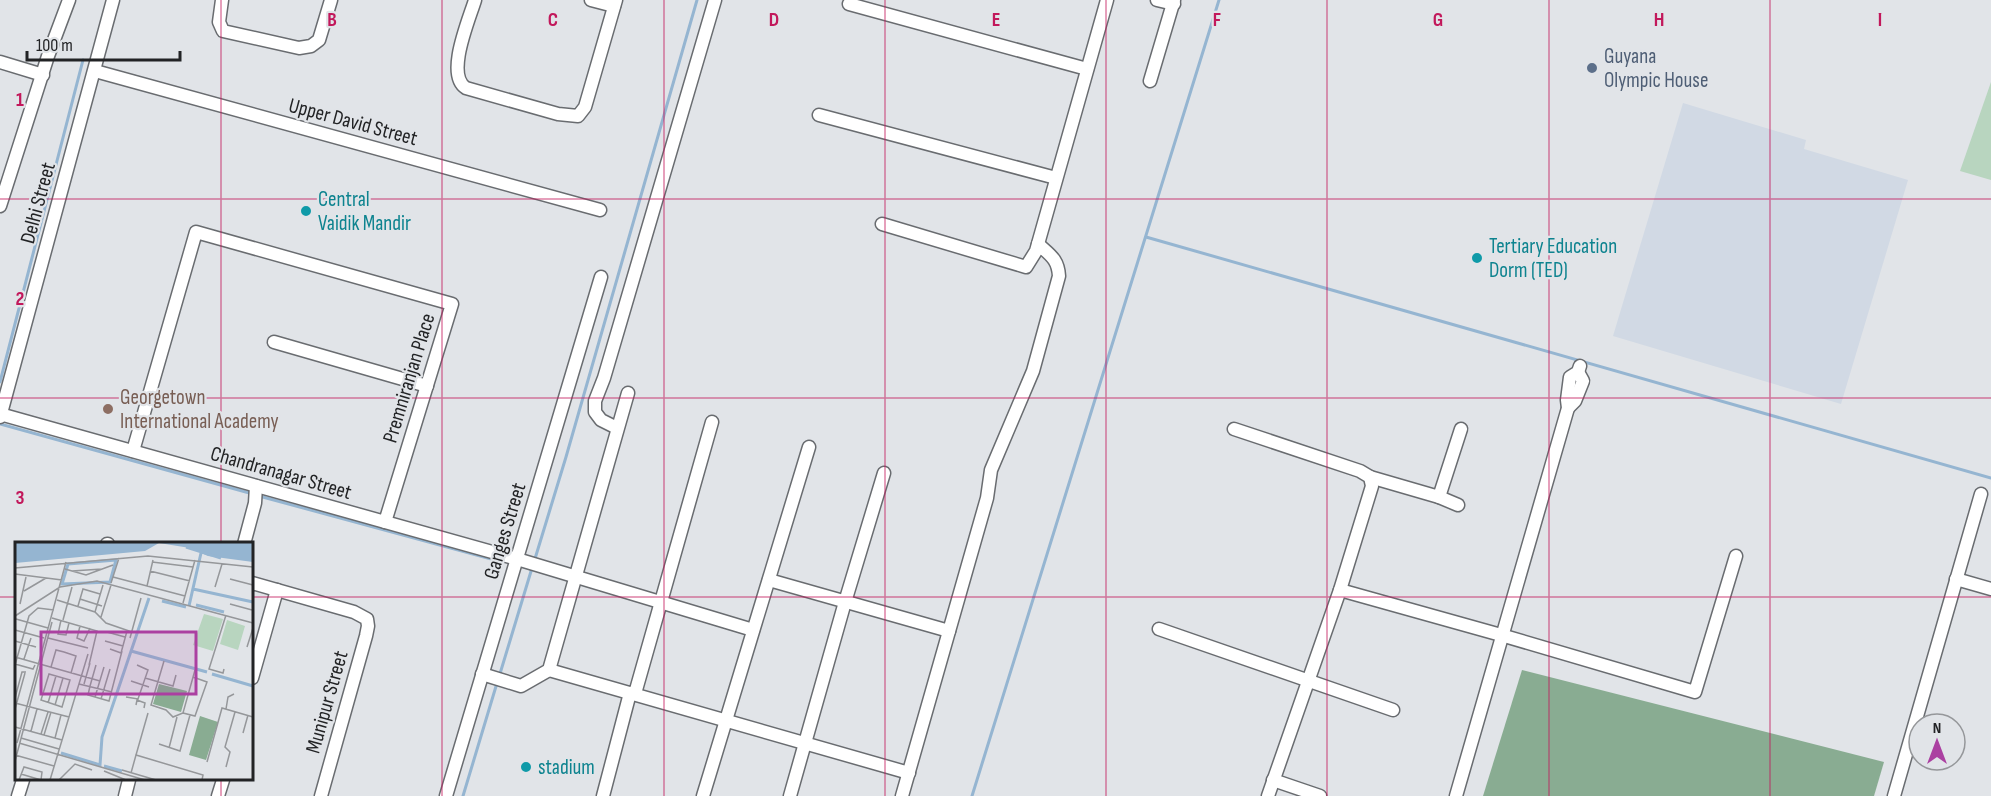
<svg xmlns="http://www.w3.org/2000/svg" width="1991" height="796" font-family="'Sofia Sans Condensed',sans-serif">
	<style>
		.built { fill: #d1d9e4 }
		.green { fill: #b8d5bf }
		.forest { fill: #89ac92 }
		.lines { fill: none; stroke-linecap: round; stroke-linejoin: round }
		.stream { stroke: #95b5d1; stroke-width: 3 }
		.minor-casing { stroke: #696c70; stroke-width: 15 }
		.minor { stroke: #fff; stroke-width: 12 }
		.grid { fill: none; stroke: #c2185b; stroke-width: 1.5; stroke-opacity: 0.55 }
		.service-dot { fill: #5c6f8a; stroke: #e1e4e8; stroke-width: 2 }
		.culture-dot { fill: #0f9aa8; stroke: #e1e4e8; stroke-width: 2 }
		.education-dot { fill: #8d6e63; stroke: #e1e4e8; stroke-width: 2 }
		.labels { text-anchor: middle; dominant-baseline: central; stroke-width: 4.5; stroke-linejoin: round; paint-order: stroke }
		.service-label { font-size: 21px; fill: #4e5e75; stroke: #e1e4e8; text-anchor: start }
		.street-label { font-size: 21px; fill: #222325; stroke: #e1e4e8 }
		.culture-label { font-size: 21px; fill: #0d838f; stroke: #e1e4e8; text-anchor: start }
		.education-label { font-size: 21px; fill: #785e54; stroke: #e1e4e8; text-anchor: start }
		.inset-river { fill: none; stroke: #95b5d1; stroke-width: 3 }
		.inset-road { fill: none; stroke: #95979a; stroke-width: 1.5 }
		.view { fill: #ab40a1; fill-opacity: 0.15; stroke: #ab40a1; stroke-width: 3 }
		.inset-edge { fill: none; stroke: #222325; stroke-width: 3 }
		.grid-label { font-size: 20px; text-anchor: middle; font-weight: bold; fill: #c2185b; stroke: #e1e4e8; stroke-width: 4.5; stroke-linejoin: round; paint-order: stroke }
	</style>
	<rect width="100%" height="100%" fill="#e1e4e8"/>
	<path class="built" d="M 1683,103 L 1806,140 L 1804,149 L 1908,180 L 1841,404 L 1613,336 Z"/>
	<path class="green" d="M 1991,82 L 1991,180 L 1960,171 Z"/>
	<path class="forest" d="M 1522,670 L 1884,762 L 1874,796 L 1483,796 Z"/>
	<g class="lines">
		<g class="stream">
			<path d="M 1146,237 L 1991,478"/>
			<path d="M 0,382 L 83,60"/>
			<path d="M 0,424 L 253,494"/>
			<path d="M 259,496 L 495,560"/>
			<path d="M 534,562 L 566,457 L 697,0"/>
			<path d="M 499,677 L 532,568"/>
			<path d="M 463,796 L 497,683"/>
			<path d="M 972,796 L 1219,0"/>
		</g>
		<defs>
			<g id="minor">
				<path d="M 222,0 L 219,22 L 223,31 L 299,48 L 311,46 L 319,40 L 331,0"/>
				<path d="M 475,0 C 469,20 445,75 466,88 L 558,114 L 578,116 L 585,107 L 616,0"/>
				<path d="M 591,0 L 614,6"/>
				<path d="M 1157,0 L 1174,4"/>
				<path d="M 849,4 L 1087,69"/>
				<path d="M 0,62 L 43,75"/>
				<path d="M 95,71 L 600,210"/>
				<path d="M 1150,81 L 1174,0"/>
				<path d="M 819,115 L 1056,178"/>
				<path d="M 0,206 L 48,56 L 69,0"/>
				<path d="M 882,224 L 1026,267 L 1036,251 L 1107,0"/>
				<path d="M 274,342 L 427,386"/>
				<path d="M 1568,408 L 1575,401 L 1583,381 L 1578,372"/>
				<path d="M 0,414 L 517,559 L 753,630"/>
				<path d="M 0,417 L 113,0"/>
				<path d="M 617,428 L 601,420 L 595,412 L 595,401 L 604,378 L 715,0"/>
				<path d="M 1234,429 L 1360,471 L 1370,477 L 1372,486 L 1340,590 L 1268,796"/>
				<path d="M 133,451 L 196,232 L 452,304 L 385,522"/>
				<path d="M 1370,477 L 1439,497 L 1458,505"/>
				<path d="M 1439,497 L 1461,429"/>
				<path d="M 107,544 L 108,544"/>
				<path d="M 244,544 L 255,503 L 256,486"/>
				<path d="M 1956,579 L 1991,589"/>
				<path d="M 769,580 L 949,631"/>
				<path d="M 252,583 L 354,612 L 367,619 L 368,626 L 366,636 L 321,796"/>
				<path d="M 1340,590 L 1501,635 L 1695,692 L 1736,556"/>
				<path d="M 1159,629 L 1393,710"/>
				<path d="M 549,670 L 909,773"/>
				<path d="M 482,674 L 521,686 L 549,670 L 628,393"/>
				<path d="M 252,678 L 277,590"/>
				<path d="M 632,693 L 636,690 L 712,422"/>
				<path d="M 1273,780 L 1320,796"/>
				<path d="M 18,796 L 23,780"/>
				<path d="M 125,796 L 129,780"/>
				<path d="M 218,796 L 223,780"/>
				<path d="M 446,796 L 601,277"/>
				<path d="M 603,796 L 630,693"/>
				<path d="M 703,796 L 809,447"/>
				<path d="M 790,796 L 845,602 L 884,473"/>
				<path d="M 902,796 L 987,498 L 991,470 L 1033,371 L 1059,276 C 1058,259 1050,255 1038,244"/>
				<path d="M 1456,796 L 1568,408 L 1567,400 L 1570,377 L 1578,372 L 1580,366"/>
				<path d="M 1894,796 L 1981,494"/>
			</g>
		</defs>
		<use href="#minor" class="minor-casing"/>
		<use href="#minor" class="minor"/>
	</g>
	<path class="grid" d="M 221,0 L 221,544M 442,0 L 442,796M 664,0 L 664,796M 885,0 L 885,796M 1106,0 L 1106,796M 1327,0 L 1327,796M 1549,0 L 1549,796M 1770,0 L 1770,796M 0,199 L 1991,199M 0,398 L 1991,398M 0,597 L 16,597M 252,597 L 1991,597M 221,780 L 221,796"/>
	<circle class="service-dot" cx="1592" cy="68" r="6"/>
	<g class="culture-dot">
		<circle cx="306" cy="211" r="6"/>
		<circle cx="1477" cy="258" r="6"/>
		<circle cx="526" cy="767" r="6"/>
	</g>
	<circle class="education-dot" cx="108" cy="409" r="6"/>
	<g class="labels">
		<g class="service-label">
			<text x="1604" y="56">Guyana<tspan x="1604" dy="24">Olympic House</tspan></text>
		</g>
		<g class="street-label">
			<text transform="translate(353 122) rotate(15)">Upper David Street</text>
			<text transform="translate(38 203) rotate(-75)">Delhi Street</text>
			<text transform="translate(409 378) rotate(-73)">Premniranjan Place</text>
			<text transform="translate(281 473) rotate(16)">Chandranagar Street</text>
			<text transform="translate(505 531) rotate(-73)">Ganges Street</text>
			<text transform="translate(327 702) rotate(-74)">Munipur Street</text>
		</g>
		<g class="culture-label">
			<text x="318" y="199">Central<tspan x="318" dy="24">Vaidik Mandir</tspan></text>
			<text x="1489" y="246">Tertiary Education<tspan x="1489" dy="24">Dorm (TED)</tspan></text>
			<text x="538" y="767">stadium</text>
		</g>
		<g class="education-label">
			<text x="120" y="397">Georgetown<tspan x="120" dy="24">International Academy</tspan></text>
		</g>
	</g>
	<g transform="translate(15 542)">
		<rect width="238" height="238" fill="#e1e4e8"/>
		<path d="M 189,72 L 208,77 L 198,109 L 178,103 ZM 212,78 L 230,84 L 223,108 L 205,102 Z" fill="#b8d5bf"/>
		<path d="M 144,142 L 172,149 L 166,170 L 138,162 ZM 185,174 L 203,180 L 191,218 L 174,213 Z" fill="#89ac92"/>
		<path d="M 0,1 L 238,1 L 238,20 L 193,14 L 175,6 L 144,1 L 130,9 L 0,21 Z" fill="#95b5d1"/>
		<path class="inset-river" d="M 171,5 L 206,16M 101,18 L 95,40 L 47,42 L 53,22 ZM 178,47 L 238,60M 147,59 L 171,65M 181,63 L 209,70M 174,64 L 186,11M 116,109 L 192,130M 197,132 L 238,144M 46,211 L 85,223 L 87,195 L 134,56M 89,224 L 107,229"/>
		<path class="inset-road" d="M 137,20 L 178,25M 0,26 L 133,14 L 238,25M 50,27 L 71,33 L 98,23M 57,29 L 87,27M 135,29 L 175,39M 0,32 L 47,38M 98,35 L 170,54M 215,37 L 238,43M 96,41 L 104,16M 132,44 L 138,18M 200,45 L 207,22M 9,49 L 31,36M 65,57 L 87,64M 42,58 L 80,70 L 91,81 L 117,90M 168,61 L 180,18M 5,62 L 11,35M 215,62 L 237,68M 63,64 L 68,47 L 85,52M 80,70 L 88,43M 0,74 L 45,45 L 82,39 L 238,81M 86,75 L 96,43M 37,76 L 82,89 L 74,123M 1,77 L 33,86M 46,78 L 43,92 L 51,93 L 54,81M 48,78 L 57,45M 65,84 L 62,96 L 69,99 L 75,86M 0,88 L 29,96M 92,90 L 110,95M 33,96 L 73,106M 115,96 L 126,56M 0,99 L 21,105M 90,99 L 108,104M 232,105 L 238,86M 95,107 L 106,111 L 112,89M 0,115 L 85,139M 9,117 L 16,96M 149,119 L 136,163 L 151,168 L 158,175 L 168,171 L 180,128M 0,122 L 18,127 L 20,123M 0,123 L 14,74 L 23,66 L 39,68M 36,125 L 41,108 L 49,110 L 61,114 L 56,131M 209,127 L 208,131 L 194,127 L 211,73M 34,132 L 55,138 L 47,165 L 26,158 ZM 130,136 L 158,144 L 161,133M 116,139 L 134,145M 64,142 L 97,150M 69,142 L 75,121M 75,144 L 73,153 L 94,159 L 107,109M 75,144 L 81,123M 80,155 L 89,125M 111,155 L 123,157 L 133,128 L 122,123M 0,156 L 7,130 L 11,130M 86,157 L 95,127M 0,161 L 54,175M 33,161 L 41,134M 40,163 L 48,136M 121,163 L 122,158 L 130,161 L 129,166M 0,167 L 10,131M 211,167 L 213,155 L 219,152M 168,171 L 180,174 L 192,140 L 178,135M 0,185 L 47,198M 16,189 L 22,167M 228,191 L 233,173M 26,192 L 33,170M 29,193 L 36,170M 6,196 L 44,207M 40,196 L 46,173M 2,201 L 51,20M 4,201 L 130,238M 144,202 L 165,209 L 175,173M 154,206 L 162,175M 0,213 L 39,224M 121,213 L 133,171M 0,219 L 37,80M 192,220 L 207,166 L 238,175M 211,225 L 215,210 L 210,205 L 220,170M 107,228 L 141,238M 89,229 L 111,238M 116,231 L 121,213 L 188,233 L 187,238M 6,232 L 26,238M 4,238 L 9,225 L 27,230 L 26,238M 35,238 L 73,112M 44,238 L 60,222 L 77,228"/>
		<path class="view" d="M 26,90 L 181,90 L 181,152 L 26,152 Z"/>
		<rect width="238" height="238" class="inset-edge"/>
	</g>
	<g class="grid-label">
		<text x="332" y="26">B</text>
		<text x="553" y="26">C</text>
		<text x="774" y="26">D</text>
		<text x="996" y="26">E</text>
		<text x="1217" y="26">F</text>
		<text x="1438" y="26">G</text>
		<text x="1659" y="26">H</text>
		<text x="1880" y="26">I</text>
		<text x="20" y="106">1</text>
		<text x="20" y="305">2</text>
		<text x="20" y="504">3</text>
	</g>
	<g transform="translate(1937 742)"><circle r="28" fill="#e1e4e8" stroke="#95979a" stroke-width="1.5"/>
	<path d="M0-4.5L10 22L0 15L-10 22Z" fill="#ab40a1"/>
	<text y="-9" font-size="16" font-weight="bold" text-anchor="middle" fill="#222325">N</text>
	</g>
	<path d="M27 51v9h153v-9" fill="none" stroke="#222325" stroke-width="3"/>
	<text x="36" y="51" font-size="18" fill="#222325" stroke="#e1e4e8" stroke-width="4.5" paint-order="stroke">100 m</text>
</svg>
